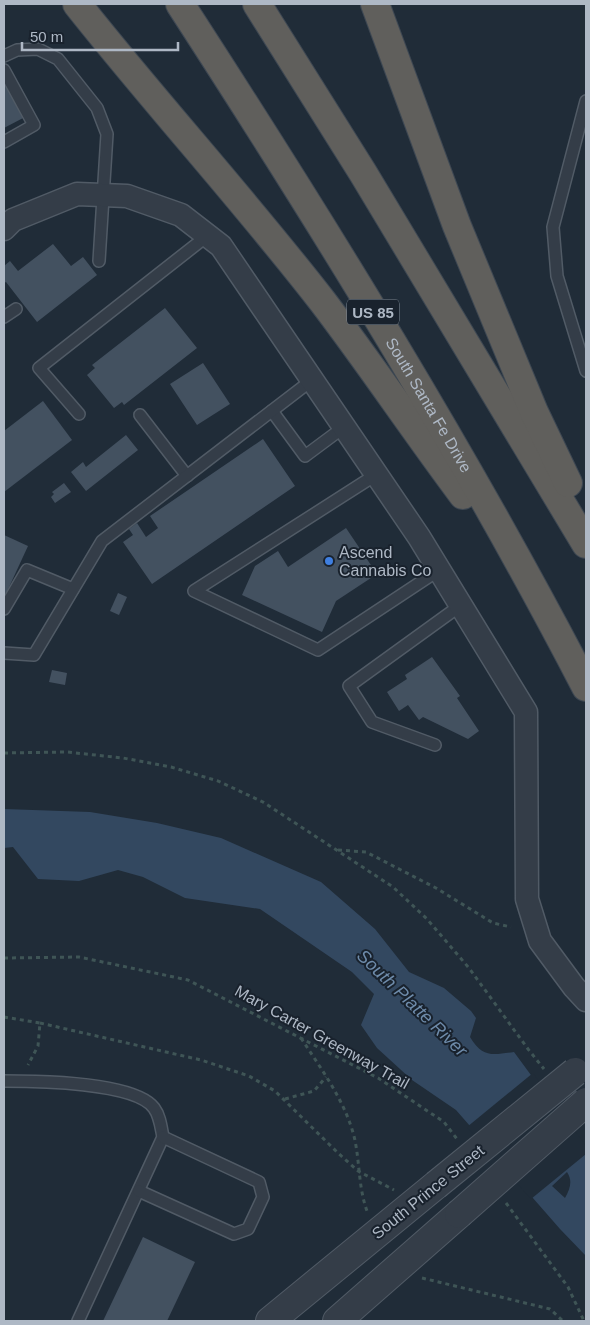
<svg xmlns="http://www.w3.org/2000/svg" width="590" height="1325" font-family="Arial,sans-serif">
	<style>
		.water { fill: #334860; fill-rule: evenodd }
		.pier { fill: #202c38 }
		.building { fill: #435160 }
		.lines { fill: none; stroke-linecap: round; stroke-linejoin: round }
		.service-casing { stroke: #515b66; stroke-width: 14 }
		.minor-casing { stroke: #515b66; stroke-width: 25 }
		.tertiary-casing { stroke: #515b66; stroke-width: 30 }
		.trunk-casing { stroke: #3e4853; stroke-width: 30 }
		.path { stroke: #3f5556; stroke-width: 3; stroke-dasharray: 4 4; stroke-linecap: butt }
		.service { stroke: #343d48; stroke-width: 11 }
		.minor { stroke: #343d48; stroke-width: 22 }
		.tertiary { stroke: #343d48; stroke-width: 28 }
		.trunk { stroke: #605f5c; stroke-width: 28 }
		.tertiary-bridge-casing { stroke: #515b66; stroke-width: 30; stroke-linecap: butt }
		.tertiary-bridge { stroke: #343d48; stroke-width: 28 }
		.shop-dot { fill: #3f7fe0; stroke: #19222d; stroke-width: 2 }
		.labels { text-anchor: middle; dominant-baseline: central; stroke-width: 4; stroke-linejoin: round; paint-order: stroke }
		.shield { fill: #19222d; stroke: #818b97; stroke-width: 1 }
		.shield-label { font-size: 15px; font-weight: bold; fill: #aeb8c5 }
		.street-label { font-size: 16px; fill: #aeb8c5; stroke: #19222d }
		.poi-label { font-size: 16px; fill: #aeb8c5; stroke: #19222d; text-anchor: start }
		.water-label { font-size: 18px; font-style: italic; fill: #6e8baa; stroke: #19222d }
	</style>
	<rect width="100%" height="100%" fill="#202c38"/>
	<path class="water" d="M 4,809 L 90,812 L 157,823 L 221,838 L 321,882 L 375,929 L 409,972 L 444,988 L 471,1011 L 476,1018 L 470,1037 C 483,1058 492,1055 514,1052 L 586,1150 L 586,1256 L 560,1229 L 456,1110 L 412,1080 L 377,1048 L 361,1025 L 374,994 L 352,972 L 260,909 L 185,898 L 143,877 L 118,870 L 79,881 L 38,879 L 13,847 L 4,848 ZM 567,1172 C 573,1181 570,1189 565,1198 L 552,1186 Z"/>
	<path class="pier" d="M 533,1073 L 586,1146 L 586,1154 L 531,1199 L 467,1127 Z"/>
	<g class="building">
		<path d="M 4,75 L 25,117 L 4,128 Z"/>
		<path d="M 53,244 L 71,266 L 83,257 L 97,275 L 37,322 L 6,282 L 4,283 L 4,266 L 10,261 L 18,271 Z"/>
		<path d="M 165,308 L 197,348 L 124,405 L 122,402 L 114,408 L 87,375 L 95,368 L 92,365 Z"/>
		<path d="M 203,363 L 230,404 L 197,425 L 170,384 Z"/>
		<path d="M 43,401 L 72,440 L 4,492 L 4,431 Z"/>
		<path d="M 126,435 L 138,450 L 86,491 L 71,472 L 83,462 L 86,467 Z"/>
		<path d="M 263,439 L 295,486 L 152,584 L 123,542 L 133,535 L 129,529 L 137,523 L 146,537 L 158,528 L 150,516 Z"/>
		<path d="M 64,483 L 71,492 L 55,503 L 51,497 L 54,494 L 52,492 Z"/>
		<path d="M 346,528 L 377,574 L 336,601 L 322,632 L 242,595 L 255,566 L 278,551 L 288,567 Z"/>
		<path d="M 4,535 L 28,546 L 4,598 Z"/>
		<path d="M 118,593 L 127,597 L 119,615 L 110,611 Z"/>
		<path d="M 432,657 L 460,696 L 457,698 L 479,731 L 468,739 L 423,717 L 419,720 L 408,705 L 399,711 L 387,692 L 407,679 L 405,675 Z"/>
		<path d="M 52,670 L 67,673 L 65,685 L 49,682 Z"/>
		<path d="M 143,1237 L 195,1262 L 167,1321 L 103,1321 Z"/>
	</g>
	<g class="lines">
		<defs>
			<g id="service">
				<path d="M 4,56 L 17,50 L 38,49 L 58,59 L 97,108 L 107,134 L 99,261"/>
				<path d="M 4,70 L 34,125 L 4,142"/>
				<path d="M 586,101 L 553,227 L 557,276 L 586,371"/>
				<path d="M 4,317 L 16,309"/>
				<path d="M 272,411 L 305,456 L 344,427"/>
				<path d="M 79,414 L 39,368 L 207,236"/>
				<path d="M 140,415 L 187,476"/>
				<path d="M 377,474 L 194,591 L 318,650 L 439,570"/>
				<path d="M 4,609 L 27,570 L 73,589"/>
				<path d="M 4,653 L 34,655 L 102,541 L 312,380"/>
				<path d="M 435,745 L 372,722 L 349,686 L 461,605"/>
				<path d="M 4,1081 C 35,1081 135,1082 154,1108 C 160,1116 161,1127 163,1137 L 78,1321"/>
				<path d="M 139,1191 L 234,1234 L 248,1229 L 263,1197 L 259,1182 L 163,1137"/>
			</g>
			<path id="minor" d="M 4,229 L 13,220 L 77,194 L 127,196 L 181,215 L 221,246 L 419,537 L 526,712 L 527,899 L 540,941 L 574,987 L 586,1000"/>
			<g id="tertiary">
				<path d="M 270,1321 L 436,1185"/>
				<path d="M 337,1321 L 459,1214"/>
			</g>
			<g id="trunk">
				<path d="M 77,4 C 157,105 244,200 323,302 C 371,365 415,431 463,495"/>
				<path id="s1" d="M 180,4 C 324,226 464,452 586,687"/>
				<path d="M 257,4 L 363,173 L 586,544"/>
				<path d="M 375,4 L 457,226 L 534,412 L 568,483"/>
			</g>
		</defs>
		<use href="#service" class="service-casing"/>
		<use href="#minor" class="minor-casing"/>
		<use href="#tertiary" class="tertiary-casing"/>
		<use href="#trunk" class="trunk-casing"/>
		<g class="path">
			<path d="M 4,753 L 67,752 L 123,758 L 171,767 L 218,781 L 263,802 L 393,887 L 427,919 L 469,968 L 528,1049 L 544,1069"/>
			<path d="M 338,850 L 366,852 L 436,888 L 493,923 L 511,927"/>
			<path d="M 4,958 L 79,957 L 188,980 L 378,1078 L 444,1122 L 457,1139"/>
			<path d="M 4,1017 L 40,1023 L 38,1046 L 28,1065"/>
			<path d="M 40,1023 L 201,1060 L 249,1076 L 275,1091 L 338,1153 L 358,1171 L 394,1190"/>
			<path d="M 301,1038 C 321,1069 344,1099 354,1136 C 360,1161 358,1186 367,1211"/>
			<path d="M 285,1099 L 314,1091 L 326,1077"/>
			<path d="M 506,1203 L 568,1287 L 584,1321"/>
			<path d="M 422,1278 L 550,1309 L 563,1321"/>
		</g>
		<use href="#service" class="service"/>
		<use href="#minor" class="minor"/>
		<use href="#tertiary" class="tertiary"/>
		<use href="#trunk" class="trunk"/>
		<defs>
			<g id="tertiary-bridge">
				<path d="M 436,1185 L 575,1072"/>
				<path d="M 459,1214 L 586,1102"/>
			</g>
		</defs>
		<use href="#tertiary-bridge" class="tertiary-bridge-casing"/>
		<use href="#tertiary-bridge" class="tertiary-bridge"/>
	</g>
	<circle class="shop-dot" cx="329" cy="561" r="5"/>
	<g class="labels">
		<rect class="shield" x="347" y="299.5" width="52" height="25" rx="4"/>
		<g class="shield-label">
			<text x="373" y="312">US 85</text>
		</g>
		<g class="street-label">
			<text stroke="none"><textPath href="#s1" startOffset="472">South Santa Fe Drive</textPath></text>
			<text transform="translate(322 1037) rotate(29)">Mary Carter Greenway Trail</text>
			<text transform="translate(428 1192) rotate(-39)">South Prince Street</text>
		</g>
		<g class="poi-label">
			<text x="339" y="552">Ascend<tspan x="339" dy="18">Cannabis Co</tspan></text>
		</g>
		<g class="water-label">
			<text transform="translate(412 1003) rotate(44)">South Platte River</text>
		</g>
	</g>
	<rect width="590" height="1325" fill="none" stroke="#aeb8c5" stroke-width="10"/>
	<path d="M22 42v8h156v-8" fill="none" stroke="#aeb8c5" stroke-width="2.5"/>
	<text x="30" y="42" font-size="15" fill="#aeb8c5" stroke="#19222d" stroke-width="4" paint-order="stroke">50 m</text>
</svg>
